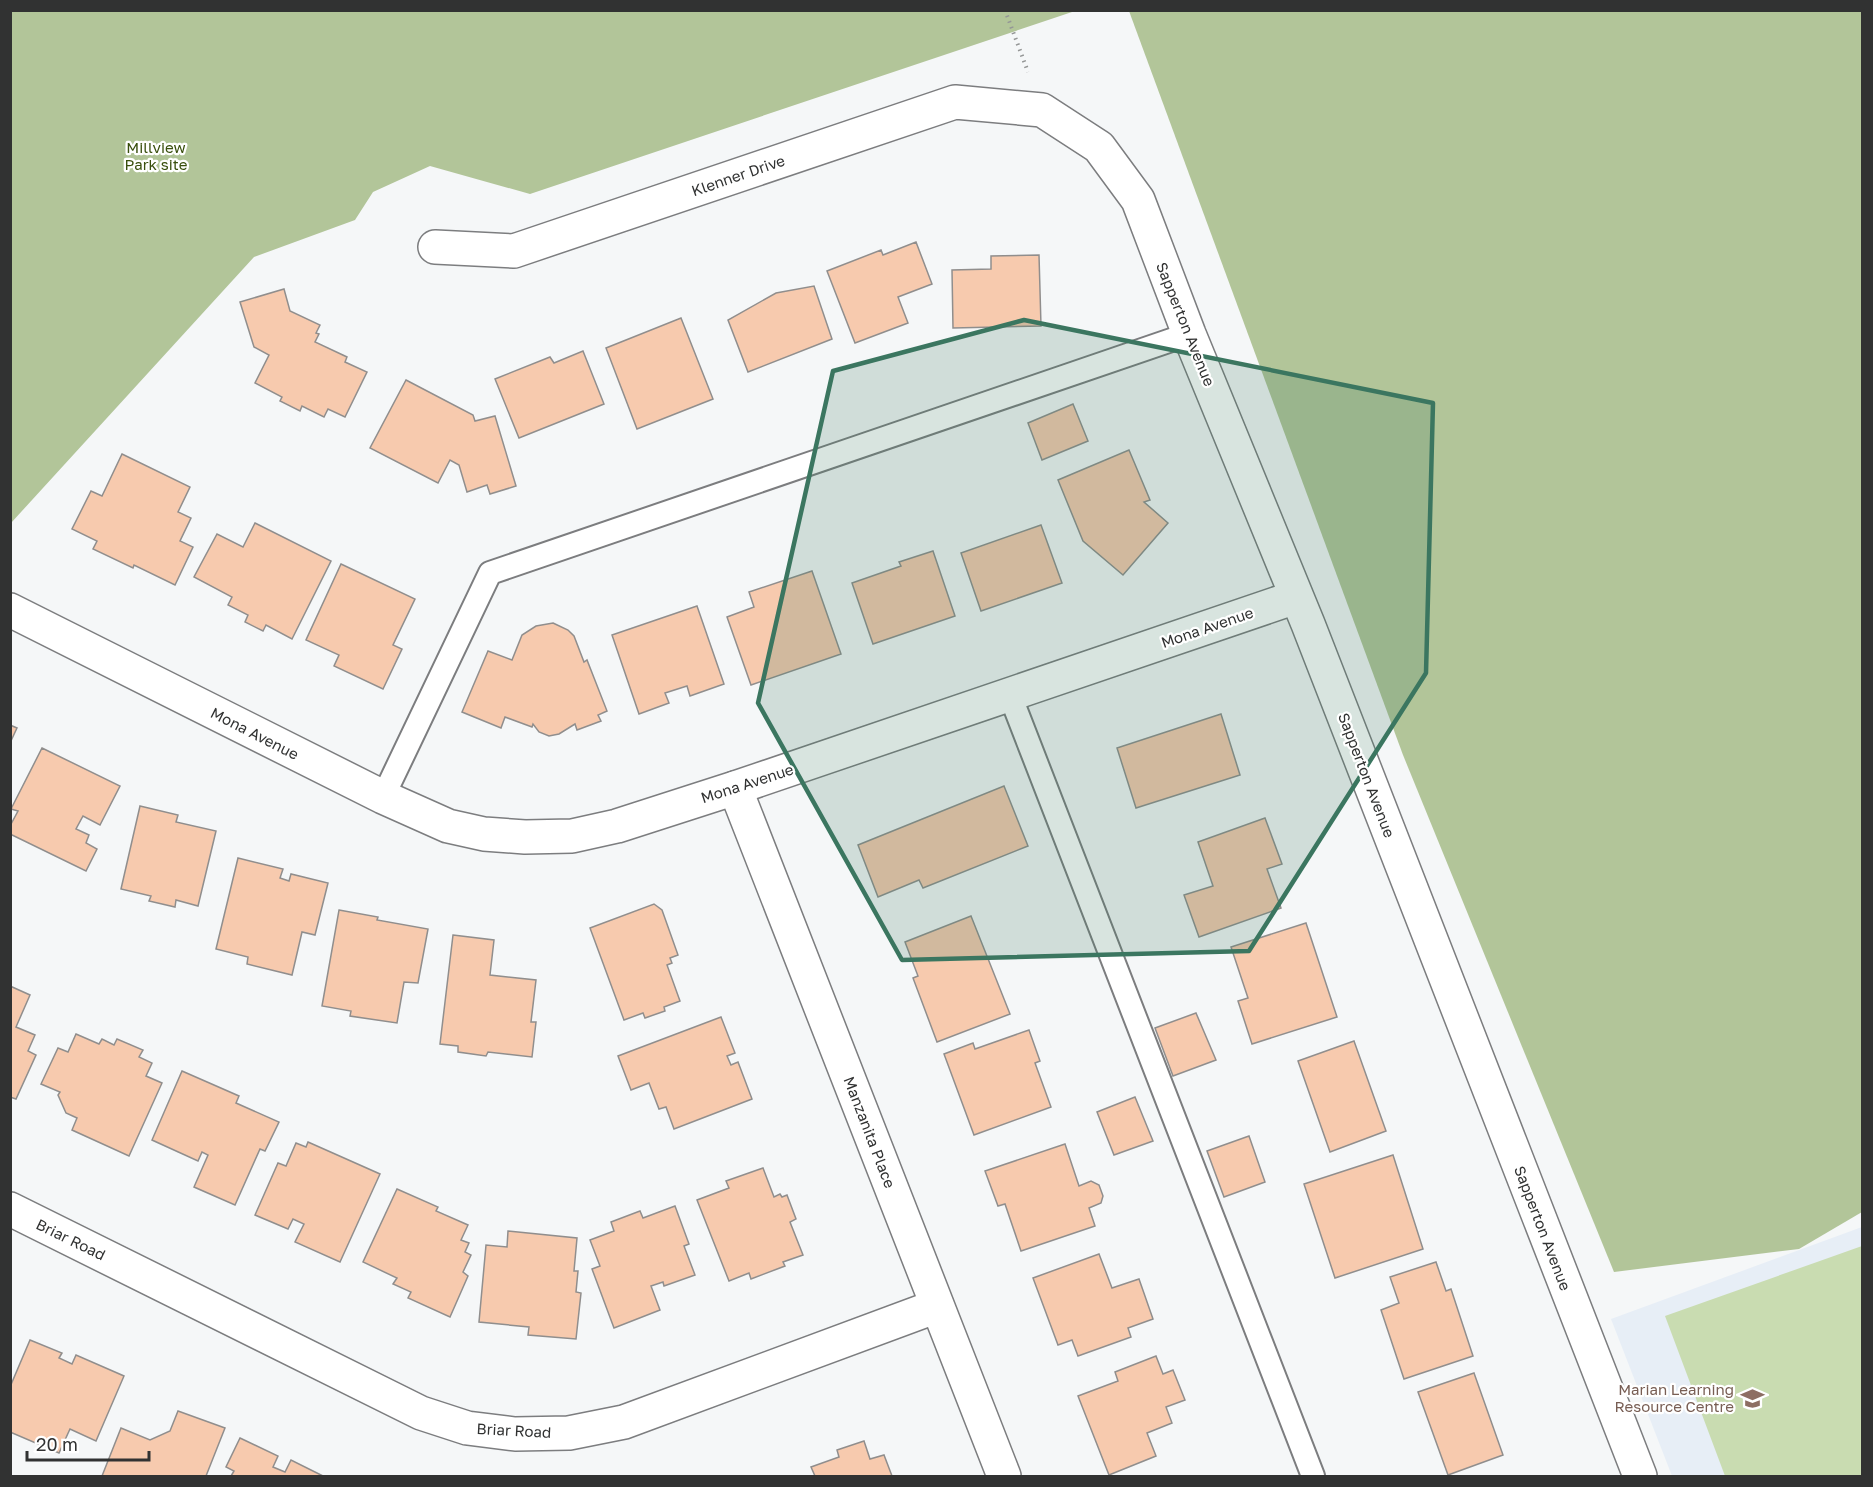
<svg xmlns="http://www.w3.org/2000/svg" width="1873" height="1487" font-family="'Golos Text',sans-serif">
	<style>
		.built { fill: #e7eef6 }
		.green { fill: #c9dcb1 }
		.forest { fill: #b2c599 }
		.building { fill: #f7caae; stroke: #908e8d; stroke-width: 1.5 }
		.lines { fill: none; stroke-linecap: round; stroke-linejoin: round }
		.lane-casing { stroke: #7c7d7f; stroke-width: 26 }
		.street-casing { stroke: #7c7d7f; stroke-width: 36 }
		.path { stroke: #949696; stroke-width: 4; stroke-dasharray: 1.5 4.5; stroke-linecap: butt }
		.lane { stroke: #fff; stroke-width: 22 }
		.street { stroke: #fff; stroke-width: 33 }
		.marked { fill: #3b7660; fill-opacity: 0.2; stroke: #3b7660; stroke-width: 4.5; stroke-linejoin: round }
		.labels { text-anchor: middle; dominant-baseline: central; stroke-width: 4.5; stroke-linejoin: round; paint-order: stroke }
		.park-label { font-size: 15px; fill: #394f0d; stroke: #fff }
		.street-label { font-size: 15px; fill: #313232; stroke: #fff }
		.education-label { font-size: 15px; fill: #785e54; stroke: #fff; text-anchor: end }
	</style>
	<rect width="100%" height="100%" fill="#f5f7f8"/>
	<path class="built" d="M 1862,1227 L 1862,1476 L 1672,1476 L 1611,1319 Z"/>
	<path class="green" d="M 1862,1246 L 1862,1476 L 1725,1476 L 1665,1316 Z"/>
	<g class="forest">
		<path d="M 11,10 L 1075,10 L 1075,11 L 530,194 L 430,166 L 373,192 L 355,220 L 254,257 L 11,523 Z"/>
		<path d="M 1129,11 L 1862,11 L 1862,1212 L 1799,1249 L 1614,1272 L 1403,755 Z"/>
	</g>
	<g class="building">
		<path d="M 916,242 L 932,284 L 898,297 L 908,323 L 855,343 L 827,271 L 881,250 L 883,255 Z"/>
		<path d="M 1039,255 L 1041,326 L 953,328 L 952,270 L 991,269 L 991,256 Z"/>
		<path d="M 814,286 L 832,339 L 748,372 L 728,320 L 776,293 Z"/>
		<path d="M 284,289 L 290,311 L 320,325 L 316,333 L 319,334 L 315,342 L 347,357 L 345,362 L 367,372 L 345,417 L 328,409 L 324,417 L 302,406 L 300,411 L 280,401 L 282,397 L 255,383 L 269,355 L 254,347 L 240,302 Z"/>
		<path d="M 681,318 L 713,399 L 637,429 L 606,348 Z"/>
		<path d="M 583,351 L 604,404 L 519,438 L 495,379 L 550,357 L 554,363 Z"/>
		<path d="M 406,380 L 473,415 L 475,421 L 495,416 L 516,486 L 490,494 L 487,485 L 467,492 L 459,465 L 450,460 L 438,483 L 370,448 Z"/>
		<path d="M 1073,404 L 1088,441 L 1042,460 L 1028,423 Z"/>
		<path d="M 1129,450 L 1150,500 L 1144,502 L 1168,523 L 1123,575 L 1083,541 L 1058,480 Z"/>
		<path d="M 122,454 L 190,487 L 178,512 L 191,518 L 180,541 L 193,547 L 175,585 L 134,565 L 133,568 L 93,549 L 97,541 L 72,529 L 91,491 L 102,496 Z"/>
		<path d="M 255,523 L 331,561 L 292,639 L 266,625 L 263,631 L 245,622 L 248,615 L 228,605 L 232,597 L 194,577 L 217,534 L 243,547 Z"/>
		<path d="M 1041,525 L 1062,583 L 981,611 L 961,553 Z"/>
		<path d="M 933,551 L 955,616 L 873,644 L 852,583 L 901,566 L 899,562 Z"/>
		<path d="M 341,564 L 415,599 L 393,645 L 402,649 L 383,689 L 334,666 L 339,655 L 306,640 Z"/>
		<path d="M 812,571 L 841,654 L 751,685 L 727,617 L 754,607 L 749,592 Z"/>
		<path d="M 697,606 L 724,684 L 690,696 L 687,686 L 665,693 L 669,703 L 639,714 L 612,635 Z"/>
		<path d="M 553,623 L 568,630 L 574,636 L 584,662 L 587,660 L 607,711 L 598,715 L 601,721 L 577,730 L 575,724 L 559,734 L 549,736 L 539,732 L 533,724 L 532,727 L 505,717 L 501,728 L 462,712 L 488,651 L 512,660 L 522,635 L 536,626 Z"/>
		<path d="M 1221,714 L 1240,775 L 1136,808 L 1117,748 Z"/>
		<path d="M 10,725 L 17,728 L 10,743 Z"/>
		<path d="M 42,748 L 120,786 L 100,825 L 83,816 L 76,829 L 89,835 L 86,843 L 97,849 L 86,871 L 10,834 L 10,826 L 18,811 L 11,809 Z"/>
		<path d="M 1004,786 L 1028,846 L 923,888 L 919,880 L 878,897 L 858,845 Z"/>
		<path d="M 140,806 L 178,815 L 176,822 L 216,831 L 198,906 L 176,900 L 175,907 L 149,901 L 151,896 L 121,889 Z"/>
		<path d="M 1265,818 L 1282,864 L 1267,869 L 1281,908 L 1199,937 L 1184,895 L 1213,886 L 1198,842 Z"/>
		<path d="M 238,858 L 283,869 L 280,878 L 289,881 L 291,874 L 328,883 L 315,935 L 302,932 L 292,975 L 247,964 L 248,957 L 216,949 Z"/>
		<path d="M 654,904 L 662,910 L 678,955 L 670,958 L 672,963 L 667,965 L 680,1001 L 664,1007 L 665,1011 L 645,1018 L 643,1013 L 624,1020 L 590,928 Z"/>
		<path d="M 339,910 L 378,917 L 377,920 L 428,929 L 418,983 L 404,982 L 397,1023 L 350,1016 L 351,1011 L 322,1006 Z"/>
		<path d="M 971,916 L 1010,1014 L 937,1042 L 913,978 L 918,976 L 905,942 Z"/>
		<path d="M 1306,923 L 1337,1017 L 1252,1044 L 1238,1001 L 1248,998 L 1231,947 Z"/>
		<path d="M 453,935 L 494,940 L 490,975 L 536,980 L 531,1022 L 536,1022 L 532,1057 L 488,1052 L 486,1056 L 458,1052 L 458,1046 L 440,1044 Z"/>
		<path d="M 10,986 L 30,995 L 16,1027 L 35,1035 L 28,1051 L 36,1055 L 16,1099 L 10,1097 Z"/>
		<path d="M 1196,1013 L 1216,1060 L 1173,1076 L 1155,1028 Z"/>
		<path d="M 721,1017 L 735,1053 L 727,1056 L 731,1065 L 738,1062 L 752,1099 L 674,1129 L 666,1107 L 659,1109 L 649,1083 L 631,1090 L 618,1056 Z"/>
		<path d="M 1029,1030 L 1040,1061 L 1035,1063 L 1051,1107 L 974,1135 L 944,1054 L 973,1043 L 975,1049 Z"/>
		<path d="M 76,1034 L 99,1044 L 102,1039 L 114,1045 L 117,1039 L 143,1050 L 139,1057 L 152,1063 L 146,1076 L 162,1083 L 129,1156 L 72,1130 L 77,1118 L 66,1113 L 58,1095 L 60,1092 L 41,1084 L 58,1048 L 68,1052 Z"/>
		<path d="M 1354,1041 L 1386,1131 L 1330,1152 L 1298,1061 Z"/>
		<path d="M 182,1071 L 239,1096 L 236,1103 L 279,1122 L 265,1151 L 260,1149 L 235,1205 L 194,1187 L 208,1155 L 202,1152 L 198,1161 L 152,1140 Z"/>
		<path d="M 1135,1097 L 1153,1141 L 1114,1155 L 1097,1112 Z"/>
		<path d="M 1249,1136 L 1265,1182 L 1224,1197 L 1207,1151 Z"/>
		<path d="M 308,1142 L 380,1174 L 340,1262 L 295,1242 L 304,1224 L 293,1219 L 288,1229 L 255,1215 L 278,1163 L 286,1166 L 296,1143 L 306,1147 Z"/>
		<path d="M 1065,1144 L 1079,1186 L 1091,1181 L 1099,1185 L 1103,1196 L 1101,1203 L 1089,1208 L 1095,1226 L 1021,1251 L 1005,1204 L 998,1206 L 985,1171 Z"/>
		<path d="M 1393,1155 L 1423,1249 L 1335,1278 L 1304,1184 Z"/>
		<path d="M 763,1168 L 774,1197 L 780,1194 L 782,1197 L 787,1195 L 796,1219 L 790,1222 L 803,1255 L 783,1262 L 785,1266 L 751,1279 L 749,1273 L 729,1281 L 697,1200 L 729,1188 L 726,1181 Z"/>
		<path d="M 397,1189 L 438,1207 L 436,1211 L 468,1225 L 461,1240 L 469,1243 L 465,1252 L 471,1255 L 463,1272 L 468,1276 L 450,1317 L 408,1298 L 411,1292 L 393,1284 L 397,1278 L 363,1262 Z"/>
		<path d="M 675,1206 L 689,1244 L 684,1246 L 695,1275 L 664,1286 L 663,1282 L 651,1286 L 660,1310 L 614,1328 L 592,1269 L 600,1266 L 590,1240 L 614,1231 L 611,1222 L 640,1211 L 643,1218 Z"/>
		<path d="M 508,1231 L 577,1238 L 574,1271 L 578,1271 L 576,1292 L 581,1293 L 576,1339 L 528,1335 L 529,1327 L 479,1322 L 486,1245 L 507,1247 Z"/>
		<path d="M 1099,1254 L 1112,1288 L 1139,1279 L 1153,1319 L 1128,1328 L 1131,1337 L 1078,1356 L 1072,1340 L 1058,1345 L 1033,1278 Z"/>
		<path d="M 1436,1262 L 1446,1291 L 1451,1289 L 1473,1356 L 1404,1379 L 1381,1310 L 1399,1303 L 1390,1277 Z"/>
		<path d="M 30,1340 L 62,1353 L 59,1358 L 72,1364 L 76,1355 L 124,1376 L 96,1441 L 70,1429 L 59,1453 L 10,1432 L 10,1387 Z"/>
		<path d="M 1156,1356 L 1163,1374 L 1173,1370 L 1185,1400 L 1166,1407 L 1172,1423 L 1147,1433 L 1156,1456 L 1109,1475 L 1078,1396 L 1118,1381 L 1115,1372 Z"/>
		<path d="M 1474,1373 L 1503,1455 L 1448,1475 L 1418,1392 Z"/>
		<path d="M 178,1411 L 225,1428 L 206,1476 L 102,1476 L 121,1428 L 150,1440 L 170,1431 Z"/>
		<path d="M 240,1438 L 278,1456 L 273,1467 L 285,1472 L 291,1460 L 323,1476 L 231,1476 L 234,1471 L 226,1467 Z"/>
		<path d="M 864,1441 L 870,1459 L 884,1455 L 892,1476 L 815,1476 L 811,1467 L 839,1457 L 837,1450 Z"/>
	</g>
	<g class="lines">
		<defs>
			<g id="lane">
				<path d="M 1010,695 L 1313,1476"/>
				<path d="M 383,797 L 490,573 L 1189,334"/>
			</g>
			<g id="street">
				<path d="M 435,247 L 514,251 L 955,102 L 1042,110 L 1099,147 L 1138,200 L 1189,334 L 1308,624 L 1640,1476"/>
				<path d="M 10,610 L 383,797 L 448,826 L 484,834 L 525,837 L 572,836 L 617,826 L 735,788 L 1296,597"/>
				<path d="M 735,788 L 1004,1476"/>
				<path d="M 10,1209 L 421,1413 L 467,1428 L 515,1434 L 569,1433 L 624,1422 L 937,1306"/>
			</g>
		</defs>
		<use href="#lane" class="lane-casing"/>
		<use href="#street" class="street-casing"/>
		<path class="path" d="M 1005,10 L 1028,72"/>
		<use href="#lane" class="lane"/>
		<use href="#street" class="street"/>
	</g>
	<path class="marked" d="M 1024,320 L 1433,403 L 1426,673 L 1249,951 L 902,960 L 758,703 L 833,371 Z"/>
	<defs>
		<symbol id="school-bare" viewBox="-9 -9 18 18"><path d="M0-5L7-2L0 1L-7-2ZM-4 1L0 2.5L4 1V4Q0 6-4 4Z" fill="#8d6e63" stroke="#fff" stroke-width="2.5" paint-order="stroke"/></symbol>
	</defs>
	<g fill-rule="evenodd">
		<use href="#school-bare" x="1736" y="1382" width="33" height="33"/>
	</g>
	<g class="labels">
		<g class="park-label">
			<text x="156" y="147">Millview<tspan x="156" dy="17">Park site</tspan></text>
		</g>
		<g class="street-label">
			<text transform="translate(738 175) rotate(-19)">Klenner Drive</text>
			<text transform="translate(1186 324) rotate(68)">Sapperton Avenue</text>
			<text transform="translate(1207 627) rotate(-19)">Mona Avenue</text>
			<text transform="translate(255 733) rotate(27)">Mona Avenue</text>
			<text transform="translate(1367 775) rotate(69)">Sapperton Avenue</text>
			<text transform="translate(747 783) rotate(-18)">Mona Avenue</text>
			<text transform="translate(870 1132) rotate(69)">Manzanita Place</text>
			<text transform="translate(1543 1228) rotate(69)">Sapperton Avenue</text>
			<text transform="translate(71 1239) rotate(26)">Briar Road</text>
			<text transform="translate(514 1430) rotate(3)">Briar Road</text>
		</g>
		<g class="education-label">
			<text x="1734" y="1389">Marian Learning<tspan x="1734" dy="17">Resource Centre</tspan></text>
		</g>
	</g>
	<rect width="1873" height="1487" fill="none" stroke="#313232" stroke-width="24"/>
	<path d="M27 1451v9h122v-9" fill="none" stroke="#313232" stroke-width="3"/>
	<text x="36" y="1451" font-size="18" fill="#313232" stroke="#ffffff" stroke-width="4.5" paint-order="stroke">20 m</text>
</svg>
